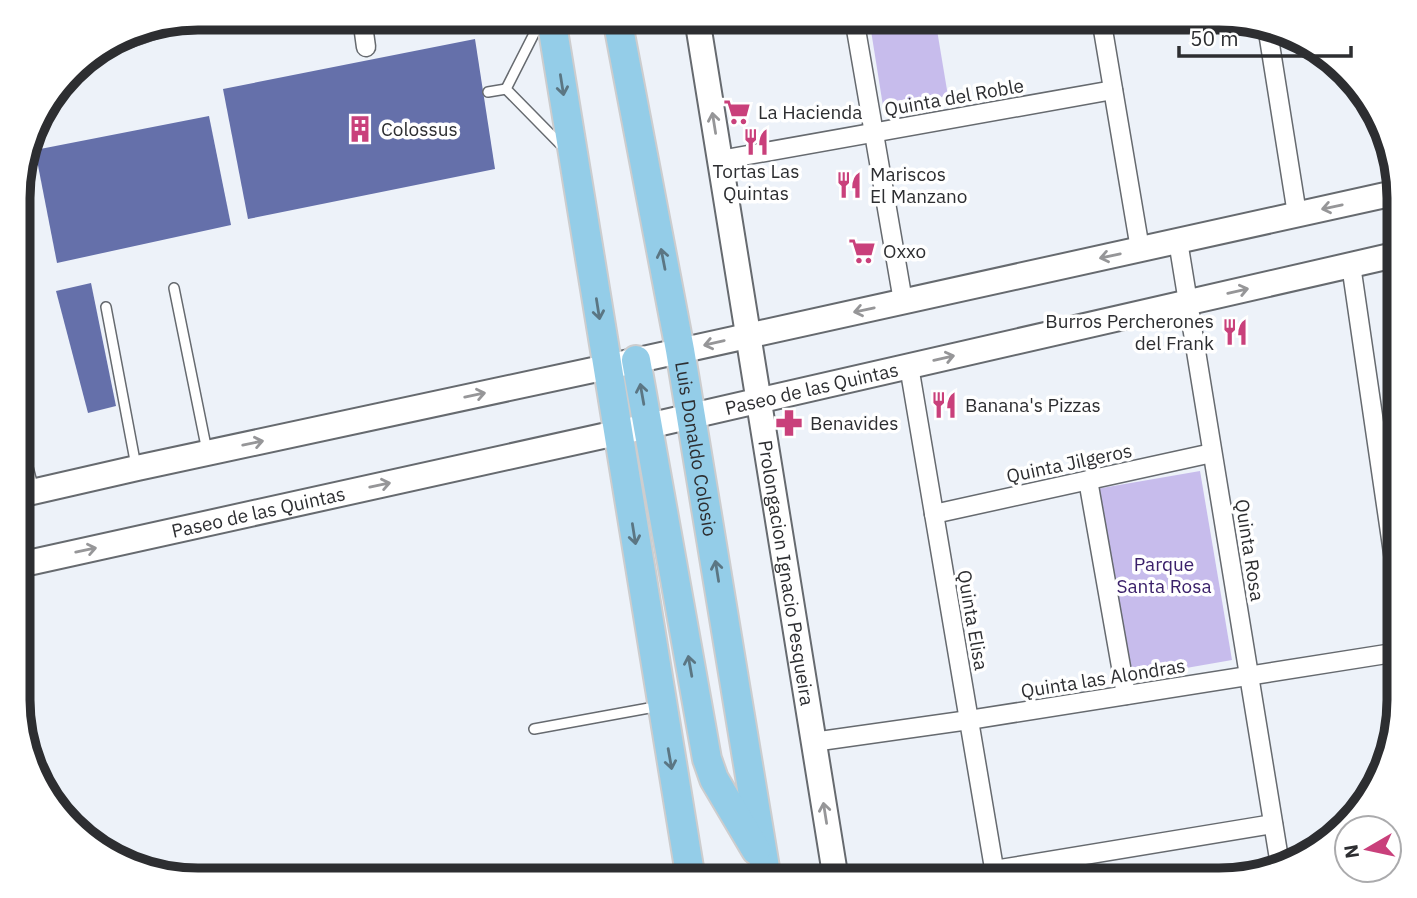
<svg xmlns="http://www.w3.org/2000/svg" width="1417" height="898" font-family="'IBM Plex Sans',sans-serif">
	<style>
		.green { fill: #c7bcec }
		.building { fill: #6570aa }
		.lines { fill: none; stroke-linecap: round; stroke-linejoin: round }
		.lane-casing { stroke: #666a6f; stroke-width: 12 }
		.street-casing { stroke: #666a6f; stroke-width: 21 }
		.secondary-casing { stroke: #666a6f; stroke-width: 28 }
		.primary-casing { stroke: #cdcdce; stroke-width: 32 }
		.lane { stroke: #fff; stroke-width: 9 }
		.street { stroke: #fff; stroke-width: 18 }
		.secondary { stroke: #fff; stroke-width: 24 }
		.primary { stroke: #94cde8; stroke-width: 28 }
		.oneway { stroke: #5b7683 }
		.oneway2 { stroke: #969698 }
		.labels { text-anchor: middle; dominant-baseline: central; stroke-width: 7; stroke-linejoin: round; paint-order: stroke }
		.street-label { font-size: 19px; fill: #2d2e31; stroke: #fff }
		.poi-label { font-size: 19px; fill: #2d2e31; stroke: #fff; text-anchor: start }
		.park-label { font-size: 19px; fill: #3b216a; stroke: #fff }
		.rim { fill: none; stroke: #2d2e31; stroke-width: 9 }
	</style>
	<rect width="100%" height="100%" fill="#edf2f9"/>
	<g class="green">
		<path d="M 869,18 L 935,18 L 948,96 L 883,106 Z"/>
		<path d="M 1200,471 L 1232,660 L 1129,678 L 1096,489 Z"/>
	</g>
	<g class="building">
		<path d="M 475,39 L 495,169 L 248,219 L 223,89 Z"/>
		<path d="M 209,116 L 231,225 L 57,263 L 35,150 Z"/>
		<path d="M 91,283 L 116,406 L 88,413 L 56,291 Z"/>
	</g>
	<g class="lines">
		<defs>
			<g id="lane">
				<path d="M 542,18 L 506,89 L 565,149"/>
				<path d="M 488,92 L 506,89"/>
				<path d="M 174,288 L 207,451"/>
				<path d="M 106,307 L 136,466"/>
				<path d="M 19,433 L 34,490"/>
				<path d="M 534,729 L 660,706"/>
			</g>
			<g id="street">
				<path d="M 362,18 L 366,47"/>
				<path d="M 854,18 L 903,301"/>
				<path d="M 1101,18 L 1140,249"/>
				<path d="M 1268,32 L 1297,214"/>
				<path d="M 103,47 L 179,21"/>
				<path d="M 720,160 L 1113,90"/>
				<path d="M 1178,241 L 1280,865"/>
				<path d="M 1351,265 L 1399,594"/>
				<path d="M 909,366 L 996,880"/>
				<path d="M 1088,480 L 1126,695"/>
				<path d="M 934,514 L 1212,453"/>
				<path d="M 813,742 L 969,720 L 1399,652"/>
				<path d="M 994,870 L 1273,824"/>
			</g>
			<g id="secondary">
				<path id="s1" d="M 697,18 L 836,880"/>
				<path d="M 19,495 L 137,468 L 607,367 L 1399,192"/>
				<path id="s2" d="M 19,565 L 648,426 L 1399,254"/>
			</g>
			<g id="primary">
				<path d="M 551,18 L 691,880"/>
				<path id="s3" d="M 617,18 L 680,350 L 767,880"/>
				<path d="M 636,360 L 707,759 L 714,779 L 756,850"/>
			</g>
		</defs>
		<use href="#lane" class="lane-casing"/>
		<use href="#street" class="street-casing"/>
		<use href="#secondary" class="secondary-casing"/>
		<use href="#primary" class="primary-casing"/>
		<use href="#lane" class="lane"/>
		<use href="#street" class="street"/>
		<use href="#secondary" class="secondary"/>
		<use href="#primary" class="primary"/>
	</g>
	<defs><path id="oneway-shaft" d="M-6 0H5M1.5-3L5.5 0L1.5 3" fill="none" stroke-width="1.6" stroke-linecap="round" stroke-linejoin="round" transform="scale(1.75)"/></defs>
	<g class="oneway">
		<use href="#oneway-shaft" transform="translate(562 85) rotate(81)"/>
		<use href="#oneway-shaft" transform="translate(663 259) rotate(-101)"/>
		<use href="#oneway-shaft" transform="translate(598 309) rotate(81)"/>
		<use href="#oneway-shaft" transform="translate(642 394) rotate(-100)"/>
		<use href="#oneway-shaft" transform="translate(634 534) rotate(81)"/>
		<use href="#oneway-shaft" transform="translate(717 571) rotate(-99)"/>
		<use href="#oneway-shaft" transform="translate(690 666) rotate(-100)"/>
		<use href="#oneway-shaft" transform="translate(670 759) rotate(80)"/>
	</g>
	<g class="oneway2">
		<use href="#oneway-shaft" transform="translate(714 123) rotate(-99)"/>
		<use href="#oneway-shaft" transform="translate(1332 207) rotate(168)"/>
		<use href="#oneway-shaft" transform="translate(1110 256) rotate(168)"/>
		<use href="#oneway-shaft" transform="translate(1238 291) rotate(-13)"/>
		<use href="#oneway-shaft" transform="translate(864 310) rotate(168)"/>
		<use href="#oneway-shaft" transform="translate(714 343) rotate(167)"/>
		<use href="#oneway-shaft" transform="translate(944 358) rotate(-13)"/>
		<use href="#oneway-shaft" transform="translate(475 395) rotate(-12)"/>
		<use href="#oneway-shaft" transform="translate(253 443) rotate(-12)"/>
		<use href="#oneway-shaft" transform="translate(380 485) rotate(-12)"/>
		<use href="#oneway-shaft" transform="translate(86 550) rotate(-12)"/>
		<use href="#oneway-shaft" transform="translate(825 813) rotate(-99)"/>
	</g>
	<defs>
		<symbol id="supermarket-bare" viewBox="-9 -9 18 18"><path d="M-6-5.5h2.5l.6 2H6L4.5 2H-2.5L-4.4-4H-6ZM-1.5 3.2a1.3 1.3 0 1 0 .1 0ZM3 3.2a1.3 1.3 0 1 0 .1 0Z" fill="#c9407b" stroke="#fff" stroke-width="2.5" paint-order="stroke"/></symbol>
		<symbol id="building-bare" viewBox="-9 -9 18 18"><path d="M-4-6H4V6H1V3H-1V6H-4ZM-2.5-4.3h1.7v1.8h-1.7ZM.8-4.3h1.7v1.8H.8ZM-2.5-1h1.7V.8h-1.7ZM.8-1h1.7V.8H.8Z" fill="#c9407b" stroke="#fff" stroke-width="2.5" paint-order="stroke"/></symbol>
		<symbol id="restaurant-bare" viewBox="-9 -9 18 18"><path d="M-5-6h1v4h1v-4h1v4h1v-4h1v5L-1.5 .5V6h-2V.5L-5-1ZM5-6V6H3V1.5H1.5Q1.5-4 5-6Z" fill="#c9407b" stroke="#fff" stroke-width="2.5" paint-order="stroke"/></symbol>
		<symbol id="pharmacy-bare" viewBox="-9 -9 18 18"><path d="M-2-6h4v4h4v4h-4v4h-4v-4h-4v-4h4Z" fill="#c9407b" stroke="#fff" stroke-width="2.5" paint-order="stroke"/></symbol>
	</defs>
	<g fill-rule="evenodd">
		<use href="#supermarket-bare" x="718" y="93" width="38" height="38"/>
		<use href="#building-bare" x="341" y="110" width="38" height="38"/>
		<use href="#restaurant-bare" x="737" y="123" width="38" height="38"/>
		<use href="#restaurant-bare" x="830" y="166" width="38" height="38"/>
		<use href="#supermarket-bare" x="843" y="232" width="38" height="38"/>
		<use href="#restaurant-bare" x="1216" y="313" width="38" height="38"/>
		<use href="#restaurant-bare" x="925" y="386" width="38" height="38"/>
		<use href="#pharmacy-bare" x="770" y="404" width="38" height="38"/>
	</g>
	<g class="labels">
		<g class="street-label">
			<text transform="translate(954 97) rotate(-10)">Quinta del Roble</text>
			<text stroke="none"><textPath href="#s2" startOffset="812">Paseo de las Quintas</textPath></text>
			<text stroke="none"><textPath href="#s3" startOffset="438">Luis Donaldo Colosio</textPath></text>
			<text transform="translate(1069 463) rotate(-12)">Quinta Jilgeros</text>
			<text stroke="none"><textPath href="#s2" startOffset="245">Paseo de las Quintas</textPath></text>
			<text transform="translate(1250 550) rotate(81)">Quinta Rosa</text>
			<text stroke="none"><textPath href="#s1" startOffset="562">Prolongacion Ignacio Pesqueira</textPath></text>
			<text transform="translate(973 620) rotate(80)">Quinta Elisa</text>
			<text transform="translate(1103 678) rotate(-9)">Quinta las Alondras</text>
		</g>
		<g class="poi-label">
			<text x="758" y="112">La Hacienda</text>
			<text x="381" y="129">Colossus</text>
			<text x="756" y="171" text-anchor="middle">Tortas Las<tspan x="756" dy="22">Quintas</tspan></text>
			<text x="870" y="174">Mariscos<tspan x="870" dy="22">El Manzano</tspan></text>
			<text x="883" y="251">Oxxo</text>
			<text x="1214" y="321" text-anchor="end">Burros Percherones<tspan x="1214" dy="22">del Frank</tspan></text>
			<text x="965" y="405">Banana's Pizzas</text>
			<text x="810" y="423">Benavides</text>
		</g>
		<g class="park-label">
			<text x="1164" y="564">Parque<tspan x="1164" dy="22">Santa Rosa</tspan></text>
		</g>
	</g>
	<path d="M0 0H1417V898H0ZM198 30H1219A168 168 0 0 1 1387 198V700A168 168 0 0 1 1219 868H198A168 168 0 0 1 30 700V198A168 168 0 0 1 198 30Z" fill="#fff" fill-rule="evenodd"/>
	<path class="rim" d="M198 30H1219A168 168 0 0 1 1387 198V700A168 168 0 0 1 1219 868H198A168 168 0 0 1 30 700V198A168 168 0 0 1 198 30Z"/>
	<g transform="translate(1368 849) rotate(261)"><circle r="33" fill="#ffffff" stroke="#ababad" stroke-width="2"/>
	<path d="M0-5L12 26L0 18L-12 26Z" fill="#c9407b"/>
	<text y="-10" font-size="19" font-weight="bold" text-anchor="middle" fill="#2d2e31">N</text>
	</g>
	<path d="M1179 46v10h172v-10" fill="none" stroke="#2d2e31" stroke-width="3.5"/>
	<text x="1190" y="46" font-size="21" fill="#2d2e31" stroke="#ffffff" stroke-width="5" paint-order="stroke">50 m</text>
</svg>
